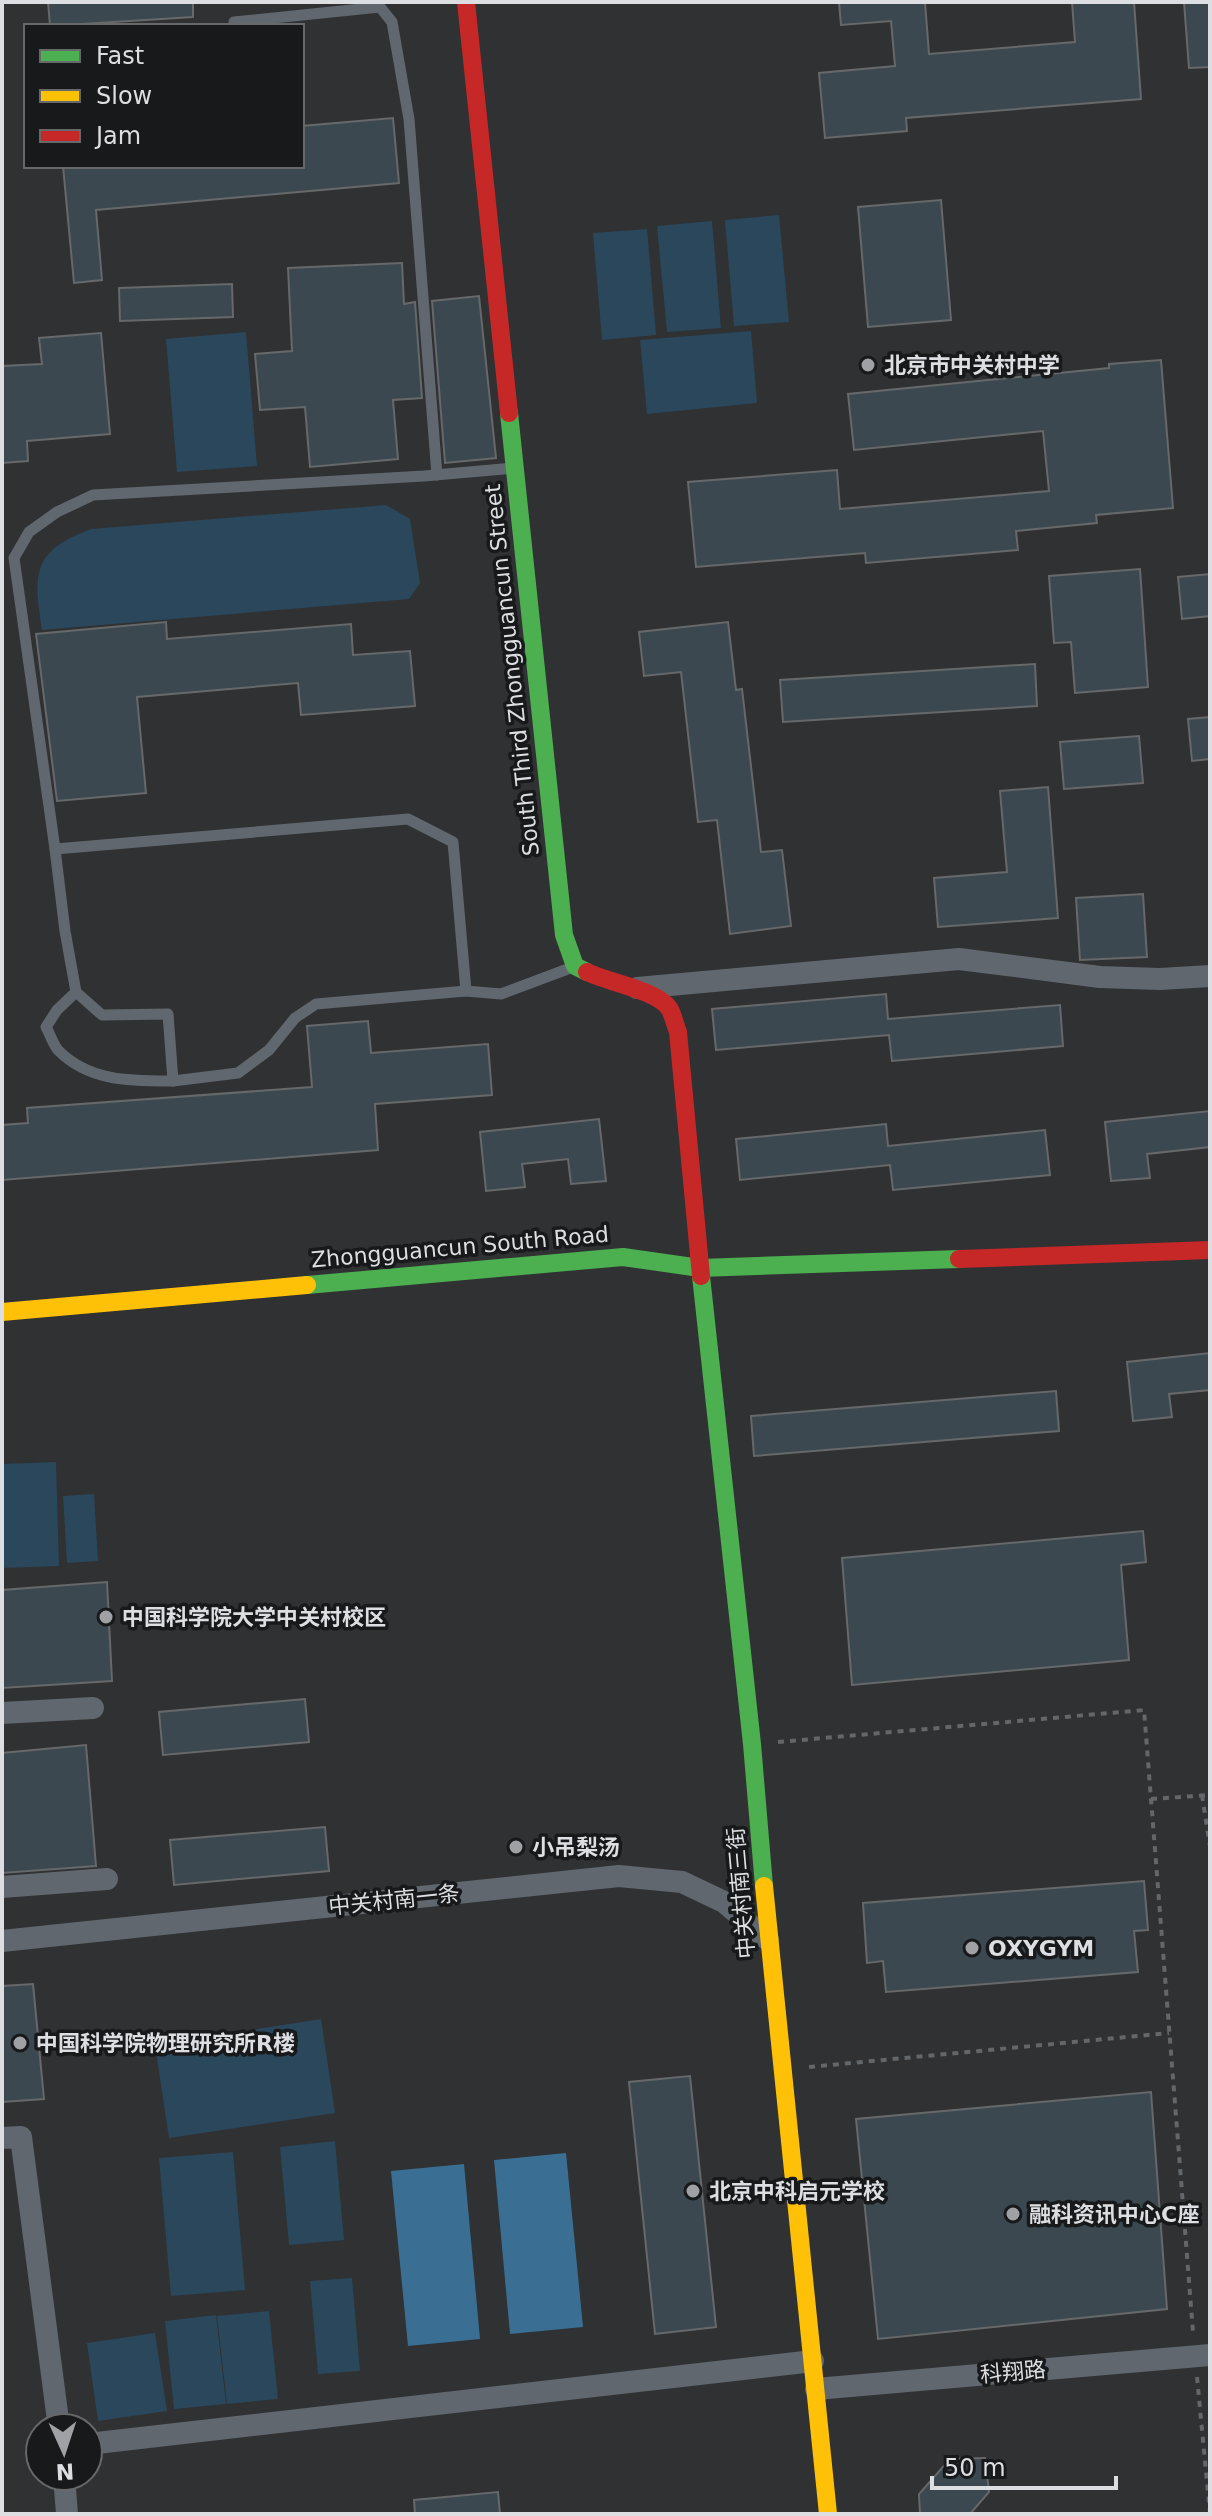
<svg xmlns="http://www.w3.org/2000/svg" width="1212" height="2516" font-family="'DejaVu Sans','Noto Sans SC',sans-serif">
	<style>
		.green { fill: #2b475b }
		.water { fill: #3a6f93 }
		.building { fill: #3b4850; stroke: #666869; stroke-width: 2 }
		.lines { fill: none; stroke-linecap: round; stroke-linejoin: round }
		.path { stroke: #63676a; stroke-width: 4; stroke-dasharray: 6 6; stroke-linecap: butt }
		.lane { stroke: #60676e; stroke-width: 11 }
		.street { stroke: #60676e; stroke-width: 22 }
		.fast { stroke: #4caf50; stroke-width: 18 }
		.slow { stroke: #ffc107; stroke-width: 18 }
		.jam { stroke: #c62828; stroke-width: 18 }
		.poi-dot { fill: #9fa1a4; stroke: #17191b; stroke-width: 3 }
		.labels { text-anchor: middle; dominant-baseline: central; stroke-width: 7; stroke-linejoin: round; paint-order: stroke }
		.poi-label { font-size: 22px; font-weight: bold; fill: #dcdee1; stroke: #17191b; text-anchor: start }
		.street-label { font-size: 22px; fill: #dcdee1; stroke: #17191b }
	</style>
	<rect width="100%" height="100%" fill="#2f3133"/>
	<g class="green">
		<path d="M 779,215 L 789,322 L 734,326 L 725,220 Z"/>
		<path d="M 712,221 L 721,328 L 667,332 L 657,226 Z"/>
		<path d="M 647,229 L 656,335 L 602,340 L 593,233 Z"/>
		<path d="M 751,331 L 757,403 L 647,414 L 640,340 Z"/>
		<path d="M 246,332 L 257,466 L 177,472 L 166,339 Z"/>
		<path d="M 386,505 L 410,519 L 420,583 L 409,599 L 42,630 C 33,573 32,551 91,529 Z"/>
		<path d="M 56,1462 L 59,1566 L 2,1568 L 2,1464 Z"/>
		<path d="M 94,1494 L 98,1561 L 67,1563 L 63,1496 Z"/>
		<path d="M 321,2019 L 335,2113 L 169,2138 L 155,2045 Z"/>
		<path d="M 335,2141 L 344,2240 L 289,2245 L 280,2147 Z"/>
		<path d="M 233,2152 L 245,2290 L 171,2296 L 159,2158 Z"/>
		<path d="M 352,2278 L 360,2371 L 318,2374 L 310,2281 Z"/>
		<path d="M 269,2311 L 278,2399 L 227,2404 L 217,2316 Z"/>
		<path d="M 216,2315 L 226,2404 L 174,2409 L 165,2321 Z"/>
		<path d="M 155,2333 L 167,2411 L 98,2421 L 87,2343 Z"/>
	</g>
	<g class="water">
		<path d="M 566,2153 L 583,2327 L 510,2334 L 494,2160 Z"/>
		<path d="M 464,2164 L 480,2339 L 408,2346 L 391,2171 Z"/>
	</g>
	<g class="building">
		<path d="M 48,2 L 193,2 L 193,17 L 50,26 Z"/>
		<path d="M 839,2 L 925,2 L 929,54 L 1075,42 L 1072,2 L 1134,2 L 1141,99 L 906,118 L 907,131 L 825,138 L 819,73 L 895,66 L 891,21 L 841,25 Z"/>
		<path d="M 1184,2 L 1210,2 L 1210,67 L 1189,68 Z"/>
		<path d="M 393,118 L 399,183 L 96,210 L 102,280 L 74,283 L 63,166 L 302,166 L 302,126 Z"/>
		<path d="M 941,200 L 951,320 L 868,327 L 858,207 Z"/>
		<path d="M 402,263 L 404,304 L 415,302 L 422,398 L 393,400 L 398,459 L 310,467 L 305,407 L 260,410 L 255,354 L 292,351 L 288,268 Z"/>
		<path d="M 232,284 L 233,317 L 120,321 L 119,288 Z"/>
		<path d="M 479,296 L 496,458 L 445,463 L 432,301 Z"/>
		<path d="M 101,333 L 110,434 L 27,441 L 28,461 L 2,463 L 2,366 L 42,364 L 39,338 Z"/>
		<path d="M 1161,360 L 1173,508 L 1096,515 L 1097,523 L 1016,531 L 1018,550 L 866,563 L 865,553 L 696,567 L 688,482 L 837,470 L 840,509 L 1049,491 L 1043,431 L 854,450 L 848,394 L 1109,368 L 1109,364 Z"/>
		<path d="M 1140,569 L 1148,687 L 1075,693 L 1071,642 L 1054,643 L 1049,576 Z"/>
		<path d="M 1210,574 L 1210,616 L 1182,619 L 1178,577 Z"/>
		<path d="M 166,622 L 167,639 L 351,624 L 353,655 L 410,651 L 415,706 L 301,715 L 298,683 L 137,697 L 146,793 L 57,801 L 36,634 Z"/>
		<path d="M 728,622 L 736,690 L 742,689 L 761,852 L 782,850 L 791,926 L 730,934 L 717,820 L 698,822 L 681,672 L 644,676 L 639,632 Z"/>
		<path d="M 1035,664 L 1037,706 L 783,722 L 780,680 Z"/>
		<path d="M 1210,717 L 1210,759 L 1192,761 L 1188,719 Z"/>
		<path d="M 1139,736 L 1143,783 L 1064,789 L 1060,742 Z"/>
		<path d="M 1048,787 L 1058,918 L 938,927 L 934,878 L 1007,872 L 1000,791 Z"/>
		<path d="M 1143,894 L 1147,957 L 1080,960 L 1076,898 Z"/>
		<path d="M 886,994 L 888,1019 L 1060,1005 L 1063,1046 L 892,1061 L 889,1035 L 716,1050 L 712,1009 Z"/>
		<path d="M 368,1021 L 371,1053 L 488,1044 L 492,1095 L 375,1104 L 378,1150 L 2,1180 L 2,1125 L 28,1123 L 27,1108 L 312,1087 L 307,1026 Z"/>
		<path d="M 1210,1111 L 1210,1147 L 1147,1154 L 1150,1178 L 1111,1181 L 1105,1122 Z"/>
		<path d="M 599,1119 L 606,1181 L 571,1184 L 568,1159 L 522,1164 L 525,1187 L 486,1191 L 480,1132 Z"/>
		<path d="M 886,1124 L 888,1146 L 1045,1130 L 1050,1175 L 893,1190 L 890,1165 L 740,1180 L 736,1139 Z"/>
		<path d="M 1210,1353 L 1210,1390 L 1169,1394 L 1172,1417 L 1133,1421 L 1127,1362 Z"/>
		<path d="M 1056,1391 L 1059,1431 L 754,1456 L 751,1416 Z"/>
		<path d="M 1143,1531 L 1146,1562 L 1121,1565 L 1129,1660 L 852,1685 L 842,1558 Z"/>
		<path d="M 107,1582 L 112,1681 L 2,1688 L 2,1590 Z"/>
		<path d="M 305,1699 L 309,1742 L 163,1755 L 159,1712 Z"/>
		<path d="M 86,1745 L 96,1866 L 2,1873 L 2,1753 Z"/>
		<path d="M 325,1827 L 329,1871 L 174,1885 L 170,1840 Z"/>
		<path d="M 1144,1881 L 1148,1930 L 1134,1931 L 1138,1972 L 886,1992 L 883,1961 L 867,1963 L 863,1903 Z"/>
		<path d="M 33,1984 L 44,2099 L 2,2102 L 2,1986 Z"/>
		<path d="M 690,2076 L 716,2327 L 655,2334 L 629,2082 Z"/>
		<path d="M 1151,2092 L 1167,2309 L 878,2339 L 856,2119 Z"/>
		<path d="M 985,2458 L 989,2492 L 970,2514 L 920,2514 L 919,2494 L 950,2459 Z"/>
		<path d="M 498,2492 L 500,2514 L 415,2514 L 414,2500 Z"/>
	</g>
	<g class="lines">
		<g class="path">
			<path d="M 778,1742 L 1144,1710 L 1193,2332"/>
			<path d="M 1202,1795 L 1210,1847"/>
			<path d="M 1151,1799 L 1210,1795"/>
			<path d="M 809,2067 L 1169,2033"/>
			<path d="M 1197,2377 L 1210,2514"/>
		</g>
		<g class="lane">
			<path d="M 234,22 L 380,7 L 392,22 L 409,119 L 437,475"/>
			<path d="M 514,468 L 424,476 L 93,495 L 57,512 L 29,532 L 14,558 L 55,849 L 408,819 L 453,842 L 466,991 L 501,994 L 573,967"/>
			<path d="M 55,849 L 65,931 L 76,992 L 102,1015 L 168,1014 L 173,1081 L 238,1073 L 269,1050 L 295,1018 L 316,1004 L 466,991"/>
			<path d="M 76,992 L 57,1010 L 46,1027 C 50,1034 53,1044 58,1050 C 89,1082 132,1081 173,1081"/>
		</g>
		<g class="street">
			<path d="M 637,988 L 959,959 L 1100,977 L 1160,979 L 1210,976"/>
			<path d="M 2,1713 L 93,1708"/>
			<path d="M 2,1887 L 107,1879"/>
			<path d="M 2,1941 L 619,1876 L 682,1882 L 724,1902 L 768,1940"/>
			<path d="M 2,2138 L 21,2137 L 59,2428"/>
			<path d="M 816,2389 L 1210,2355"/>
			<path d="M 88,2444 L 813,2361"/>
			<path d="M 64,2476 L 67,2514"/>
		</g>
		<g class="fast">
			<path d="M 509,413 L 564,935 L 575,966 L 587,972"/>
			<path d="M 701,1276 L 752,1744 L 764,1886"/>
			<path d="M 307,1285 L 623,1257 L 700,1268 L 959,1259"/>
		</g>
		<g class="slow">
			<path d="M 2,1312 L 307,1285"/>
			<path d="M 764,1886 L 828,2514"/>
		</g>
		<g class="jam">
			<path d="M 466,2 L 509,413"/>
			<path d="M 587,972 C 607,982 656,990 669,1008 C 673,1014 675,1025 678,1032 L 701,1276"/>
			<path d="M 959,1259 L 1210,1250"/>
		</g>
	</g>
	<g class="poi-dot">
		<circle cx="868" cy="365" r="8"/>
		<circle cx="106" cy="1617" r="8"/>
		<circle cx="516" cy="1847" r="8"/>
		<circle cx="972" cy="1948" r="8"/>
		<circle cx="20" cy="2043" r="8"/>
		<circle cx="693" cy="2191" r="8"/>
		<circle cx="1013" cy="2214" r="8"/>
	</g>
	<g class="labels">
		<g class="poi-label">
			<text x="884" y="365">北京市中关村中学</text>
			<text x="122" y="1617">中国科学院大学中关村校区</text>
			<text x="532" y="1847">小吊梨汤</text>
			<text x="988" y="1948">OXYGYM</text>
			<text x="36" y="2043">中国科学院物理研究所R楼</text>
			<text x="709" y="2191">北京中科启元学校</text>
			<text x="1029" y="2214">融科资讯中心C座</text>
		</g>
		<g class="street-label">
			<text transform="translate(512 670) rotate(-96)">South Third Zhongguancun Street</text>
			<text transform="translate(460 1247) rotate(-5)">Zhongguancun South Road</text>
			<text transform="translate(741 1893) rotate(-95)">中关村南三街</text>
			<text transform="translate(394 1900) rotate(-6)">中关村南一条</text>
			<text transform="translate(1013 2372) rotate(-5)">科翔路</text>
		</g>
	</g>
	<rect width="1212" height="2516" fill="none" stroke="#dcdee1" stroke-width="8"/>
	<rect x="24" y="24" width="280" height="144" fill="#17191b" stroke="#66686a" stroke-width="2"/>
	<rect x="40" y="50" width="40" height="12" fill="#4caf50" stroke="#66686a" stroke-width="2"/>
	<text x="96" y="64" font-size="24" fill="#dcdee1">Fast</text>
	<rect x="40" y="90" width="40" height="12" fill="#ffc107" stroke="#66686a" stroke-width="2"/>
	<text x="96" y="104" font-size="24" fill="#dcdee1">Slow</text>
	<rect x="40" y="130" width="40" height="12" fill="#c62828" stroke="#66686a" stroke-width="2"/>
	<text x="96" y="144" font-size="24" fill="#dcdee1">Jam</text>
	<g transform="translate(64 2452) rotate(177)"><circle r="38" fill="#17191b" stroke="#66686a" stroke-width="2"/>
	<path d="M0-6L14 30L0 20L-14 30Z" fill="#9fa1a4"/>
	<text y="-12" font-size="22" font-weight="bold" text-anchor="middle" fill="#dcdee1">N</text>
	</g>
	<path d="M932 2476v12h184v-12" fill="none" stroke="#dcdee1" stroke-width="4"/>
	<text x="944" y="2476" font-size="24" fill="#dcdee1" stroke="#17191b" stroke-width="6" paint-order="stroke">50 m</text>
</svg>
